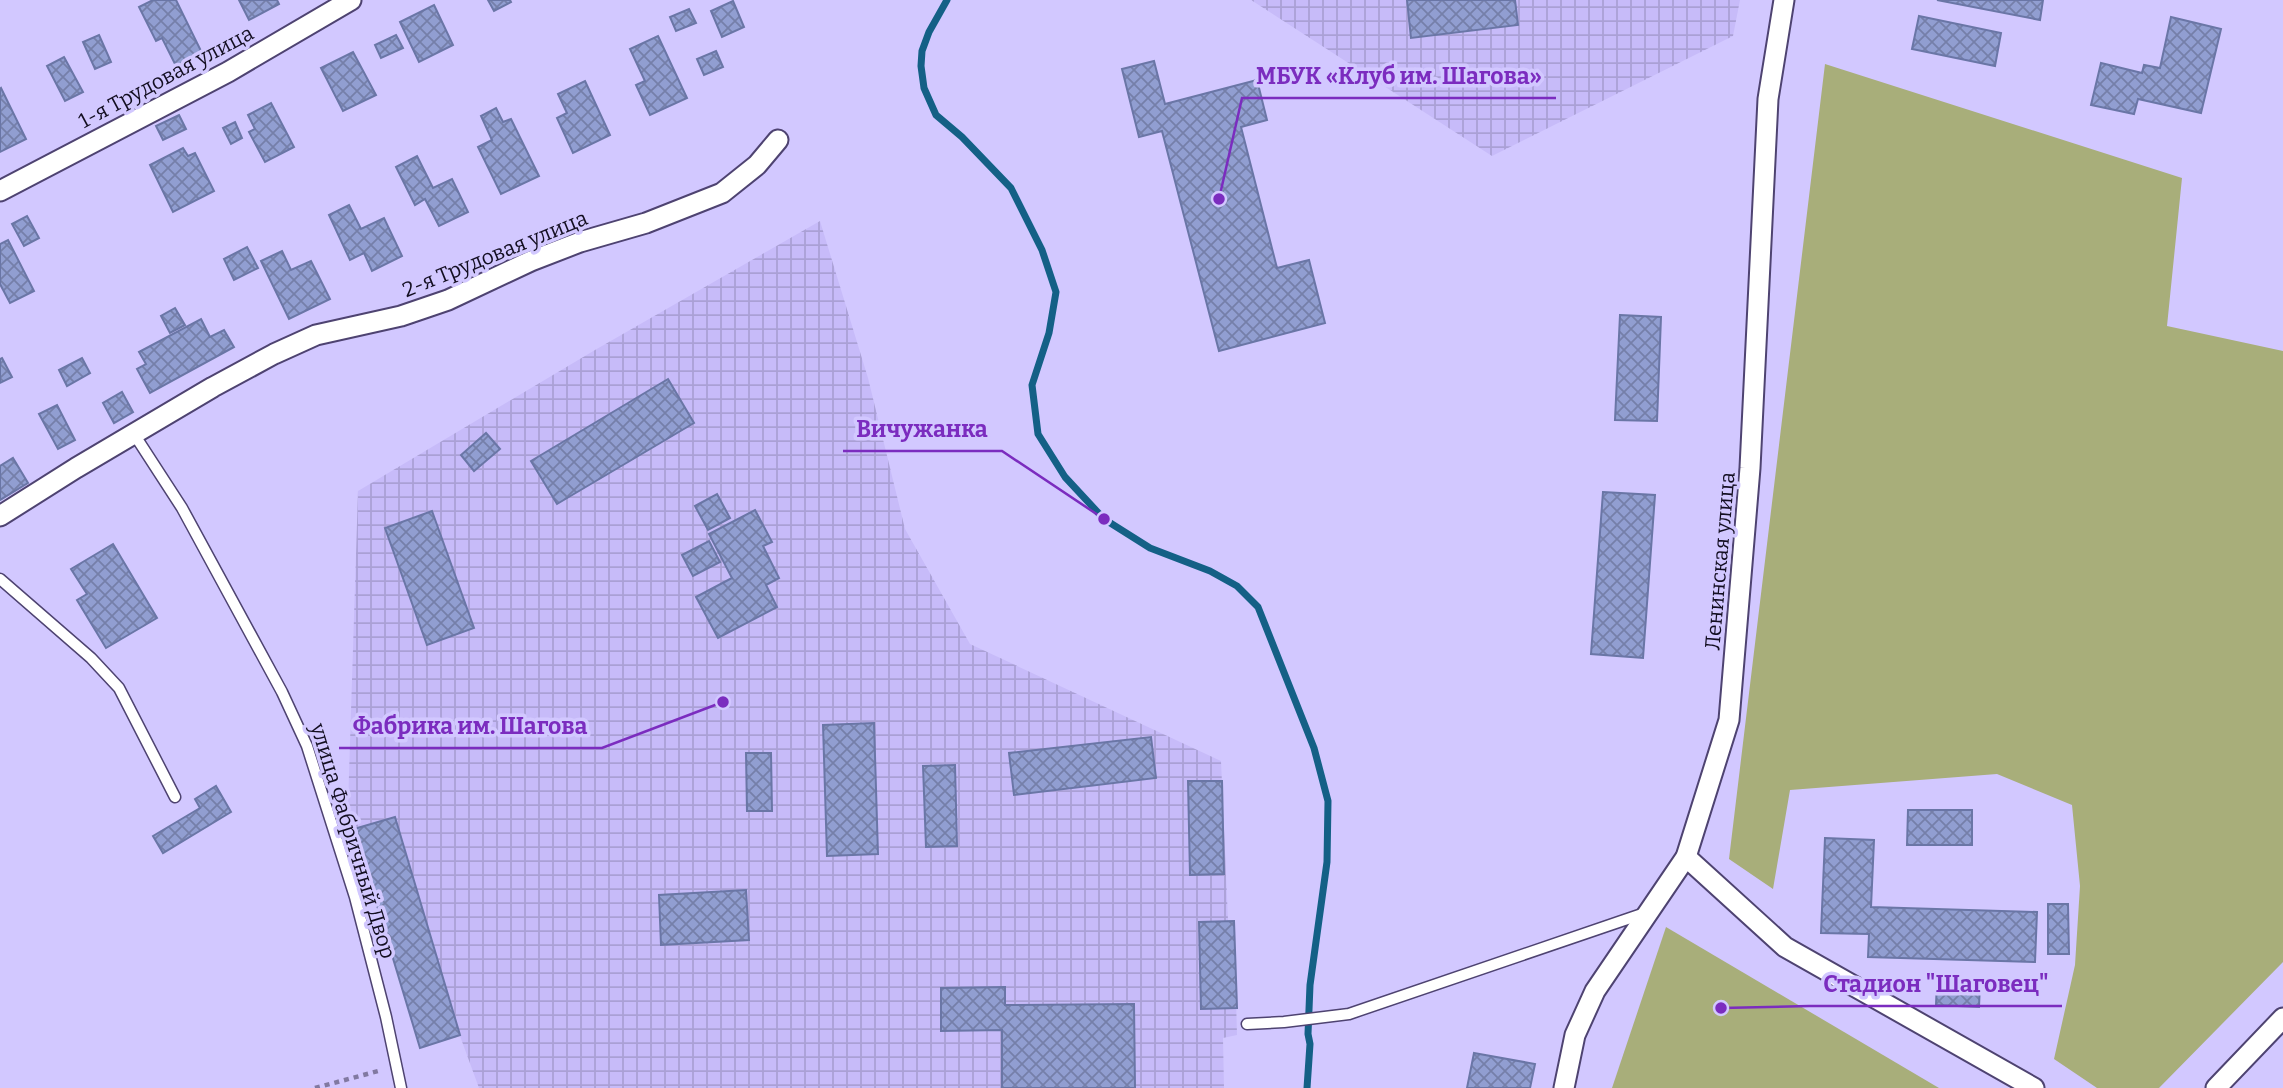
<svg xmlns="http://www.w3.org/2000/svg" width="2283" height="1088" font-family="Bitter,serif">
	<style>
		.industrial { fill: url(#industrial-grid) }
		.park { fill: #a8ae7a }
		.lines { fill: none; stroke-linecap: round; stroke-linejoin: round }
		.stream { stroke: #146086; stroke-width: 7 }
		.building { fill: url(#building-cross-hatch); stroke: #6a76a6; stroke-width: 2 }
		.service-casing { stroke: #4e4371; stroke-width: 13 }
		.minor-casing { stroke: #4e4371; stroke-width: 23 }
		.path { stroke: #8179a1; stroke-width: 4.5; stroke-dasharray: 5 5; stroke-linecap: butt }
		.service { stroke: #fff; stroke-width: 10 }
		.minor { stroke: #fff; stroke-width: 19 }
		.labels { text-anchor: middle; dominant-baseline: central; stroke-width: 7; stroke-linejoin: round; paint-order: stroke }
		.street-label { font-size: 21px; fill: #130e21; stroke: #d2c8ff }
		.leader { fill: none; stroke: #7b2cbf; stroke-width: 2.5 }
		.callout-dot { fill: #7b2cbf; stroke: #d2c8ff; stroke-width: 2.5 }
		.callout-label { font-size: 23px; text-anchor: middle; font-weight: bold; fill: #7b2cbf; stroke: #d2c8ff; stroke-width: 7; stroke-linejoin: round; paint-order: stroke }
	</style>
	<defs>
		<pattern id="industrial-grid" width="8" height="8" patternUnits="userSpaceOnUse" patternTransform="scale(1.75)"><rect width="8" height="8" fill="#c7bbf9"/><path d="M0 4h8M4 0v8" fill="none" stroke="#aaa0d5"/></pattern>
		<pattern id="building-cross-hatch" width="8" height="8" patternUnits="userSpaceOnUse" patternTransform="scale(1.75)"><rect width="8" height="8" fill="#919ed1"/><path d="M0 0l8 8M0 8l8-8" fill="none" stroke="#757fa9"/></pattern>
	</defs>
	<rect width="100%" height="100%" fill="#d2c8ff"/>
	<g class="industrial">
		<path d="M 1251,0 L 1740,0 L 1733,36 L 1492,156 Z"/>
		<path d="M 820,221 L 868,378 L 905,529 L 970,644 L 1221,761 L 1228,920 L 1234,921 L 1237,1035 L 1223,1038 L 1224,1088 L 479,1088 L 460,1036 L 420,1048 L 348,806 L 358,491 L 595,350 Z"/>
	</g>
	<g class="park">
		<path d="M 1825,64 L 2182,178 L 2167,326 L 2283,351 L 2283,962 L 2159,1088 L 2097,1088 L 2054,1059 L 2075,965 L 2080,886 L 2072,805 L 1997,774 L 1790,790 L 1773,889 L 1729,859 Z"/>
		<path d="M 1666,927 L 1939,1088 L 1612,1088 Z"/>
	</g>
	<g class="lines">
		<path class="stream" d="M 947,0 L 929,32 L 922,51 L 921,66 L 924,88 L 936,115 L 962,137 L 1011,188 L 1042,250 L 1056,292 L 1049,333 L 1032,385 L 1038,434 L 1065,477 L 1104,519 L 1150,548 L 1210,571 L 1237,586 L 1258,607 L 1314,748 L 1328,801 L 1327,862 L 1310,985 L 1308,1034 L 1310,1044 L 1307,1088"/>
	</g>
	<g class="building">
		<path d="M 153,0 L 176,0 L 202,53 L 176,66 L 162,38 L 156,41 L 139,7 Z"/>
		<path d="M 239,0 L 277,0 L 279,4 L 249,20 Z"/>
		<path d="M 488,0 L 510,0 L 511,2 L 494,11 Z"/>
		<path d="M 1407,0 L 1515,0 L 1518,25 L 1411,38 Z"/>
		<path d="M 1937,0 L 2043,0 L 2040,20 Z"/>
		<path d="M 733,1 L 744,27 L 722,37 L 711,11 Z"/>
		<path d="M 434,5 L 453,45 L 419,62 L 400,22 Z"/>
		<path d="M 689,9 L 696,23 L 676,31 L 670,17 Z"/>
		<path d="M 1919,16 L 2001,33 L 1995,66 L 1912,49 Z"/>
		<path d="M 2171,17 L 2221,29 L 2201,113 L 2138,99 L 2134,114 L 2091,105 L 2101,63 L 2142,73 L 2144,65 L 2160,68 Z"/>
		<path d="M 99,35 L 111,62 L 95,69 L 83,42 Z"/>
		<path d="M 396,35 L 403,48 L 381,58 L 375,45 Z"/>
		<path d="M 658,36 L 687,98 L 650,115 L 636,85 L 645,81 L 630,49 Z"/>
		<path d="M 716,51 L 723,67 L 704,75 L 697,59 Z"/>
		<path d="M 353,52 L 376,95 L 343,111 L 321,68 Z"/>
		<path d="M 64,57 L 83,92 L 65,101 L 47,66 Z"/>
		<path d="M 1154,61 L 1165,104 L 1257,80 L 1267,120 L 1241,127 L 1277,268 L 1309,260 L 1325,323 L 1219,351 L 1162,131 L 1139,137 L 1122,69 Z"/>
		<path d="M 585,81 L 610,135 L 573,153 L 557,118 L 567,113 L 558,94 Z"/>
		<path d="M 1,88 L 26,139 L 0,152 L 0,89 Z"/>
		<path d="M 271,103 L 294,147 L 265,162 L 249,132 L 255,129 L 248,115 Z"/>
		<path d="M 496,108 L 503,122 L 511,119 L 539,176 L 501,194 L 478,147 L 492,140 L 481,116 Z"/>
		<path d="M 179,115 L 186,129 L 163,140 L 156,126 Z"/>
		<path d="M 235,122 L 242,138 L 231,144 L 223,128 Z"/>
		<path d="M 183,148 L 188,156 L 195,153 L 214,191 L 173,212 L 150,165 Z"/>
		<path d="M 417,156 L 433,188 L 452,179 L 468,212 L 439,226 L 425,199 L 415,205 L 396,167 Z"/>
		<path d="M 349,205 L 361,229 L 384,218 L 402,256 L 372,271 L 364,253 L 350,260 L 329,215 Z"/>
		<path d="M 27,216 L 39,238 L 24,246 L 12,224 Z"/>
		<path d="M 8,240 L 34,291 L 10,303 L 0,284 L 0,244 Z"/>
		<path d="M 247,247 L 258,268 L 234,280 L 224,259 Z"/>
		<path d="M 282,251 L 291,270 L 311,261 L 330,299 L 289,319 L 261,261 Z"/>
		<path d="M 175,308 L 185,325 L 170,333 L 161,316 Z"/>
		<path d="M 1620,315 L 1661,317 L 1657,421 L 1615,420 Z"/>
		<path d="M 201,319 L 210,337 L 224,330 L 234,347 L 150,393 L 137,369 L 146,364 L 139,352 Z"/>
		<path d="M 2,358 L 12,377 L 0,383 L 0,359 Z"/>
		<path d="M 82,358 L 90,373 L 67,386 L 59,370 Z"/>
		<path d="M 668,379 L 694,423 L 557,504 L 531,461 Z"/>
		<path d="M 122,392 L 133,412 L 114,423 L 103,403 Z"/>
		<path d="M 57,405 L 75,440 L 58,449 L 39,414 Z"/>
		<path d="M 486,433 L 500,449 L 474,471 L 461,455 Z"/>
		<path d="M 13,458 L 28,483 L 0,500 L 0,466 Z"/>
		<path d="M 1603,492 L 1655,495 L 1643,658 L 1591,654 Z"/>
		<path d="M 717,494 L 730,518 L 708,530 L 695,506 Z"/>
		<path d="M 755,510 L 772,542 L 763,546 L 779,578 L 766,585 L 777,607 L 718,638 L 696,597 L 732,578 L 709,534 Z"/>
		<path d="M 432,511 L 474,628 L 427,645 L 385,528 Z"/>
		<path d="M 709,541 L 720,562 L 693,576 L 682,555 Z"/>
		<path d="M 113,544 L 157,618 L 106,648 L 77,600 L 87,594 L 71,569 Z"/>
		<path d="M 874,723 L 878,854 L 827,856 L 823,725 Z"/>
		<path d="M 1151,737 L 1156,778 L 1014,795 L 1009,753 Z"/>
		<path d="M 746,753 L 771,753 L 772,811 L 747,811 Z"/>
		<path d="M 955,765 L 957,846 L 926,847 L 923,766 Z"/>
		<path d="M 1188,781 L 1222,781 L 1224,874 L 1190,875 Z"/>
		<path d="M 216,786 L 231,812 L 163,853 L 153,836 L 200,808 L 195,799 Z"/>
		<path d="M 1908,810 L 1972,810 L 1972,845 L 1907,845 Z"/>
		<path d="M 395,817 L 460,1035 L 420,1048 L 354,829 Z"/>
		<path d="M 1825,838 L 1874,840 L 1871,907 L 2037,912 L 2035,962 L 1868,957 L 1869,934 L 1821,933 Z"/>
		<path d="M 746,890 L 749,940 L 661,945 L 659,895 Z"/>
		<path d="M 2048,904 L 2068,904 L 2069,954 L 2048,954 Z"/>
		<path d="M 1234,921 L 1237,1008 L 1201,1009 L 1199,922 Z"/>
		<path d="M 1937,981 L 1980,983 L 1979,1007 L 1936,1005 Z"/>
		<path d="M 1005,987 L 1005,1005 L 1134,1004 L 1135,1088 L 1002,1088 L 1002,1030 L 941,1031 L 941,988 Z"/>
		<path d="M 1474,1053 L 1535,1064 L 1530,1088 L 1467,1088 Z"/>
	</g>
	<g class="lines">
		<defs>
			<g id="service">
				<path d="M 134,434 L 182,508 L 282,692 L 307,746 L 355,897 L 386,1017 L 401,1088"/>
				<path d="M 0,579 L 91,658 L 119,688 L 175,797"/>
				<path d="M 1247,1024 L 1284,1022 L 1349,1014 L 1645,913"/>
			</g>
			<g id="minor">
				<path d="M 0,191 L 228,72 L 351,0"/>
				<path d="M 0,516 L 76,468 L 213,387 L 274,354 L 316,335 L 401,316 L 448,300 L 531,261 L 580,242 L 646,223 L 722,193 L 757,165 L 778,140"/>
				<path d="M 1686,857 L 1785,947 L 2034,1088"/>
				<path d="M 1564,1088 L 1575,1035 L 1595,991 L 1686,857 L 1729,720 L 1750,468 L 1768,99 L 1784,0"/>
				<path d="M 2216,1088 L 2283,1018"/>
			</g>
		</defs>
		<use href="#service" class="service-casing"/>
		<use href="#minor" class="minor-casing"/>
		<path class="path" d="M 315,1088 L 382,1070"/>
		<use href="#service" class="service"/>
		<use href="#minor" class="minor"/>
	</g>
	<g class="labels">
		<g class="street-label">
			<text transform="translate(166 77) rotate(-28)">1-я Трудовая улица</text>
			<text transform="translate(495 254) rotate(-22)">2-я Трудовая улица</text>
			<text transform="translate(1720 561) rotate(-85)">Ленинская улица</text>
			<text transform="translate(353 841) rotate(73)">улица Фабричный Двор</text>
		</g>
	</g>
	<path class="leader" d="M1219 199L1242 98H1556M1104 519L1002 451H843M723 702L602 748H339M1721 1008L1809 1006H2062"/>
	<g class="callout-dot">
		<circle cx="1219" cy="199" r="7"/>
		<circle cx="1104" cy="519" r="7"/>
		<circle cx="723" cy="702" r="7"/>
		<circle cx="1721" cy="1008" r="7"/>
	</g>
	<g class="callout-label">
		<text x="1399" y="84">МБУК «Клуб им. Шагова»</text>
		<text x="922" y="437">Вичужанка</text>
		<text x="470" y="734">Фабрика им. Шагова</text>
		<text x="1936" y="992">Стадион "Шаговец"</text>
	</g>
</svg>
